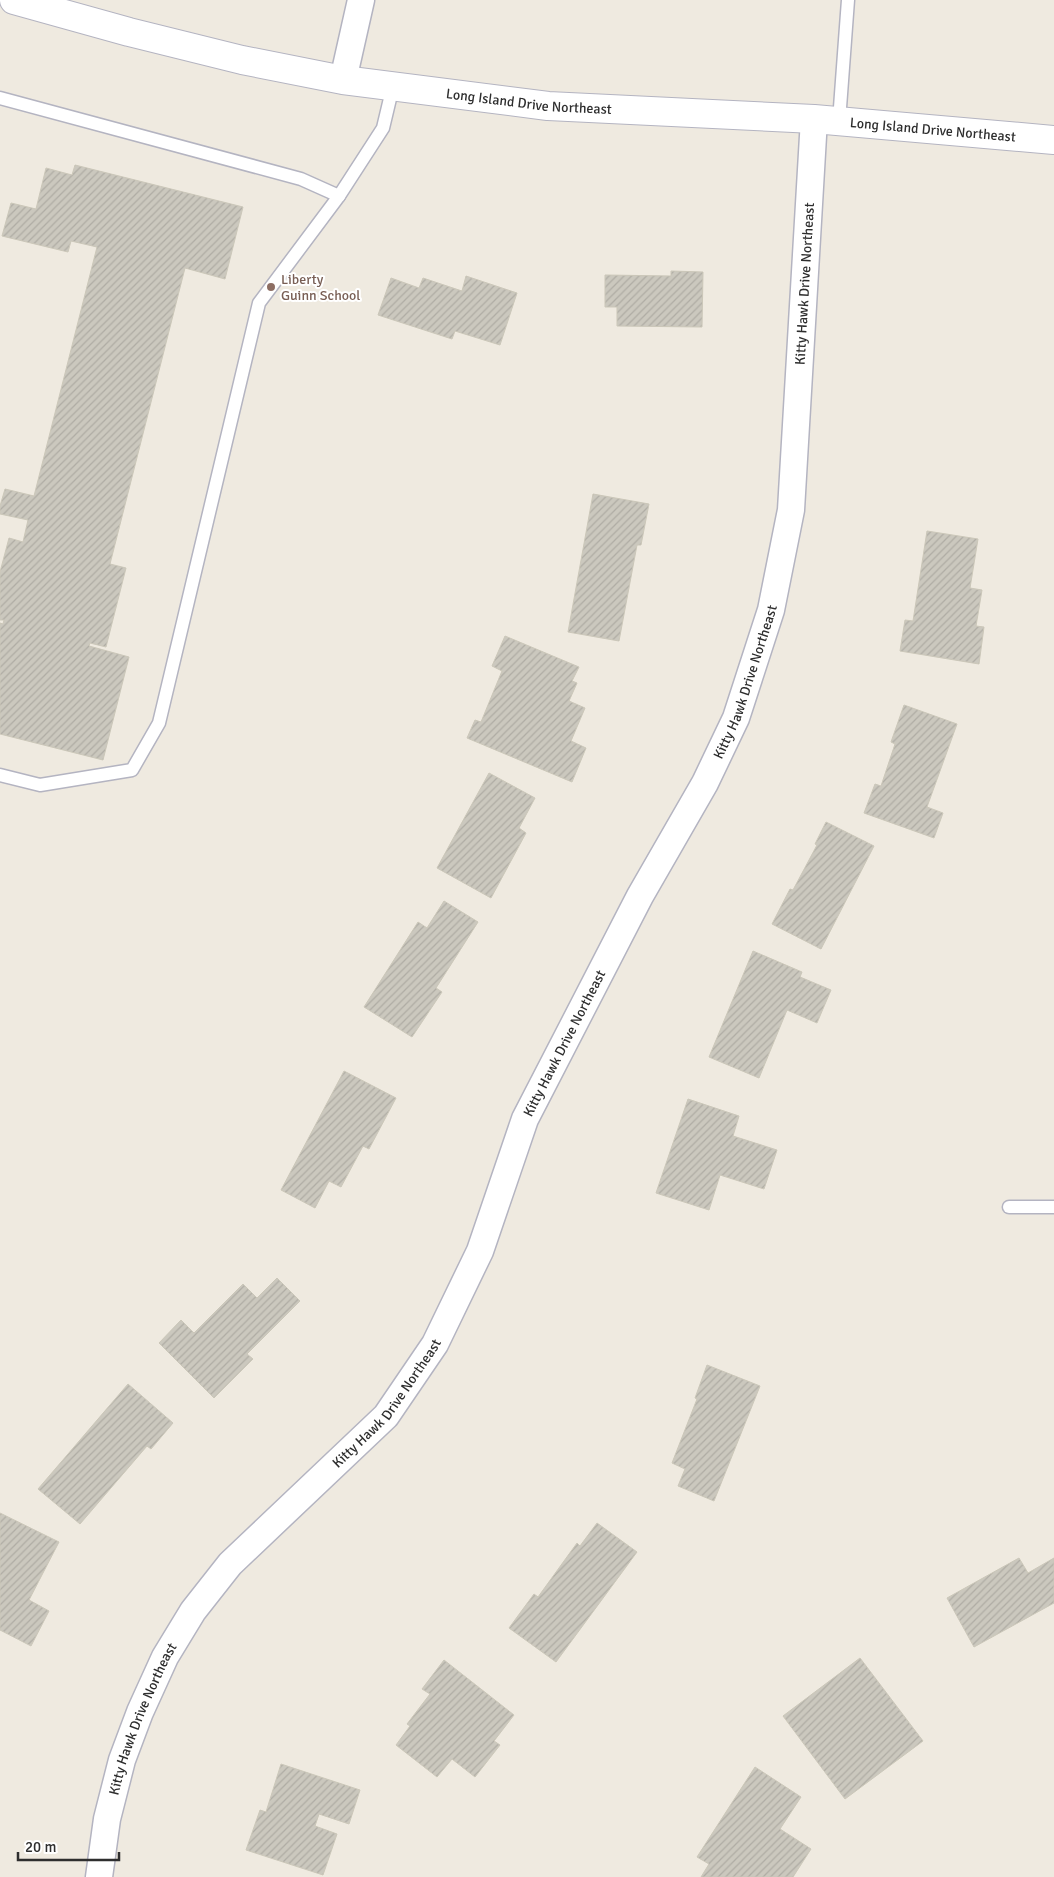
<svg xmlns="http://www.w3.org/2000/svg" width="1054" height="1877" font-family="Signika,sans-serif">
	<style>
		.building { fill: url(#building-hatch); stroke: #cbc7b9 }
		.lines { fill: none; stroke-linecap: round; stroke-linejoin: round }
		.service-casing { stroke: #b4b4c1; stroke-width: 15 }
		.minor-casing { stroke: #b4b4c1; stroke-width: 29 }
		.tertiary-casing { stroke: #b4b4c1; stroke-width: 30 }
		.service { stroke: #fff; stroke-width: 12 }
		.minor { stroke: #fff; stroke-width: 26 }
		.tertiary { stroke: #fff; stroke-width: 28 }
		.education-dot { fill: #8d6e63; stroke: #fff; stroke-width: 2 }
		.labels { text-anchor: middle; dominant-baseline: central; stroke-width: 4; stroke-linejoin: round; paint-order: stroke }
		.street-label { font-size: 14px; fill: #2e2e2e; stroke: #fff }
		.education-label { font-size: 14px; fill: #785e54; stroke: #fff; text-anchor: start }
	</style>
	<defs>
		<pattern id="building-hatch" width="6" height="6" patternUnits="userSpaceOnUse" patternTransform="scale(1.25)"><rect width="6" height="6" fill="#cbc8be"/><path d="M-1 1l2-2M0 6l6-6M5 7l2-2" fill="none" stroke="#afaca4"/></pattern>
	</defs>
	<rect width="100%" height="100%" fill="#efeae0"/>
	<g class="building">
		<path d="M 75,165 L 243,207 L 225,279 L 185,268 L 110,564 L 126,568 L 106,647 L 90,643 L 89,646 L 129,657 L 103,760 L 0,734 L 0,623 L 3,624 L 4,620 L 0,620 L 0,572 L 9,538 L 23,542 L 28,520 L 0,514 L 0,506 L 5,489 L 34,496 L 97,247 L 71,241 L 68,252 L 2,236 L 11,203 L 36,209 L 46,168 L 72,175 Z"/>
		<path d="M 671,271 L 703,272 L 702,327 L 617,326 L 617,307 L 605,307 L 605,275 L 671,276 Z"/>
		<path d="M 466,276 L 517,293 L 500,345 L 455,331 L 452,339 L 378,315 L 391,278 L 419,288 L 423,278 L 462,291 Z"/>
		<path d="M 593,494 L 649,504 L 641,545 L 637,545 L 619,641 L 568,632 Z"/>
		<path d="M 927,531 L 978,539 L 970,588 L 982,590 L 976,626 L 984,627 L 979,664 L 900,651 L 905,620 L 913,621 Z"/>
		<path d="M 505,636 L 579,667 L 572,681 L 577,683 L 569,701 L 585,708 L 571,741 L 586,748 L 572,782 L 467,738 L 475,720 L 481,722 L 502,671 L 492,666 Z"/>
		<path d="M 904,705 L 957,724 L 927,807 L 943,813 L 934,838 L 864,813 L 875,784 L 881,786 L 895,744 L 891,742 Z"/>
		<path d="M 489,773 L 535,798 L 519,828 L 526,833 L 491,898 L 437,868 Z"/>
		<path d="M 826,822 L 874,846 L 821,949 L 772,924 L 790,889 L 793,890 L 817,845 L 815,844 Z"/>
		<path d="M 444,901 L 478,922 L 436,988 L 442,992 L 412,1037 L 364,1007 L 418,922 L 427,928 Z"/>
		<path d="M 753,951 L 802,972 L 800,977 L 831,990 L 817,1023 L 787,1010 L 759,1078 L 709,1057 Z"/>
		<path d="M 344,1071 L 396,1098 L 369,1149 L 363,1146 L 341,1187 L 329,1181 L 315,1208 L 281,1190 Z"/>
		<path d="M 688,1099 L 739,1116 L 733,1136 L 777,1150 L 764,1189 L 720,1175 L 709,1210 L 656,1193 Z"/>
		<path d="M 277,1278 L 300,1301 L 247,1354 L 253,1359 L 214,1398 L 159,1343 L 181,1320 L 194,1333 L 243,1284 L 257,1298 Z"/>
		<path d="M 707,1365 L 760,1386 L 714,1501 L 678,1486 L 685,1469 L 672,1463 L 697,1399 L 695,1398 Z"/>
		<path d="M 128,1384 L 173,1423 L 151,1449 L 147,1446 L 80,1524 L 38,1489 Z"/>
		<path d="M 0,1513 L 59,1542 L 29,1600 L 49,1611 L 31,1646 L 0,1630 Z"/>
		<path d="M 597,1523 L 637,1552 L 556,1662 L 509,1628 L 534,1594 L 538,1597 L 577,1543 L 580,1546 Z"/>
		<path d="M 1019,1558 L 1028,1573 L 1054,1558 L 1054,1603 L 974,1647 L 947,1598 Z"/>
		<path d="M 860,1658 L 923,1741 L 845,1799 L 783,1716 Z"/>
		<path d="M 444,1660 L 514,1715 L 494,1741 L 500,1745 L 475,1777 L 452,1759 L 437,1777 L 396,1745 L 410,1726 L 407,1724 L 430,1694 L 422,1689 Z"/>
		<path d="M 281,1764 L 360,1790 L 349,1824 L 319,1814 L 315,1826 L 337,1834 L 323,1875 L 246,1850 L 260,1810 L 266,1812 Z"/>
		<path d="M 755,1767 L 801,1797 L 780,1829 L 811,1849 L 793,1877 L 701,1877 L 709,1864 L 697,1857 Z"/>
	</g>
	<g class="lines">
		<defs>
			<g id="service">
				<path d="M 0,98 L 301,179 L 339,196"/>
				<path d="M 839,121 L 848,0"/>
				<path d="M 0,775 L 40,785 L 132,770 L 159,723 L 259,303 L 339,196 L 383,128 L 393,86"/>
				<path d="M 1009,1207 L 1054,1207"/>
			</g>
			<g id="minor">
				<path d="M 343,80 L 361,0"/>
				<path id="s1" d="M 99,1877 L 107,1819 L 122,1760 L 140,1712 L 165,1657 L 193,1611 L 230,1564 L 386,1416 L 435,1344 L 480,1251 L 525,1119 L 640,896 L 705,783 L 736,718 L 771,610 L 791,510 L 814,119"/>
			</g>
			<g id="tertiary">
				<path id="s2" d="M 14,0 L 129,32 L 242,60 L 343,80 L 548,106 L 814,119 L 1054,140"/>
			</g>
		</defs>
		<use href="#service" class="service-casing"/>
		<use href="#minor" class="minor-casing"/>
		<use href="#tertiary" class="tertiary-casing"/>
		<use href="#service" class="service"/>
		<use href="#minor" class="minor"/>
		<use href="#tertiary" class="tertiary"/>
	</g>
	<circle class="education-dot" cx="271" cy="287" r="5"/>
	<g class="labels">
		<g class="street-label">
			<text stroke="none"><textPath href="#s2" startOffset="526">Long Island Drive Northeast</textPath></text>
			<text stroke="none"><textPath href="#s2" startOffset="931">Long Island Drive Northeast</textPath></text>
			<text stroke="none"><textPath href="#s1" startOffset="1785">Kitty Hawk Drive Northeast</textPath></text>
			<text stroke="none"><textPath href="#s1" startOffset="1380">Kitty Hawk Drive Northeast</textPath></text>
			<text stroke="none"><textPath href="#s1" startOffset="975">Kitty Hawk Drive Northeast</textPath></text>
			<text stroke="none"><textPath href="#s1" startOffset="570">Kitty Hawk Drive Northeast</textPath></text>
			<text stroke="none"><textPath href="#s1" startOffset="165">Kitty Hawk Drive Northeast</textPath></text>
		</g>
		<g class="education-label">
			<text x="281" y="279">Liberty<tspan x="281" dy="16">Guinn School</tspan></text>
		</g>
	</g>
	<path d="M18 1852v8h101v-8" fill="none" stroke="#2e2e2e" stroke-width="2.5"/>
	<text x="25" y="1852" font-size="15" fill="#2e2e2e" stroke="#ffffff" stroke-width="4" paint-order="stroke">20 m</text>
</svg>
